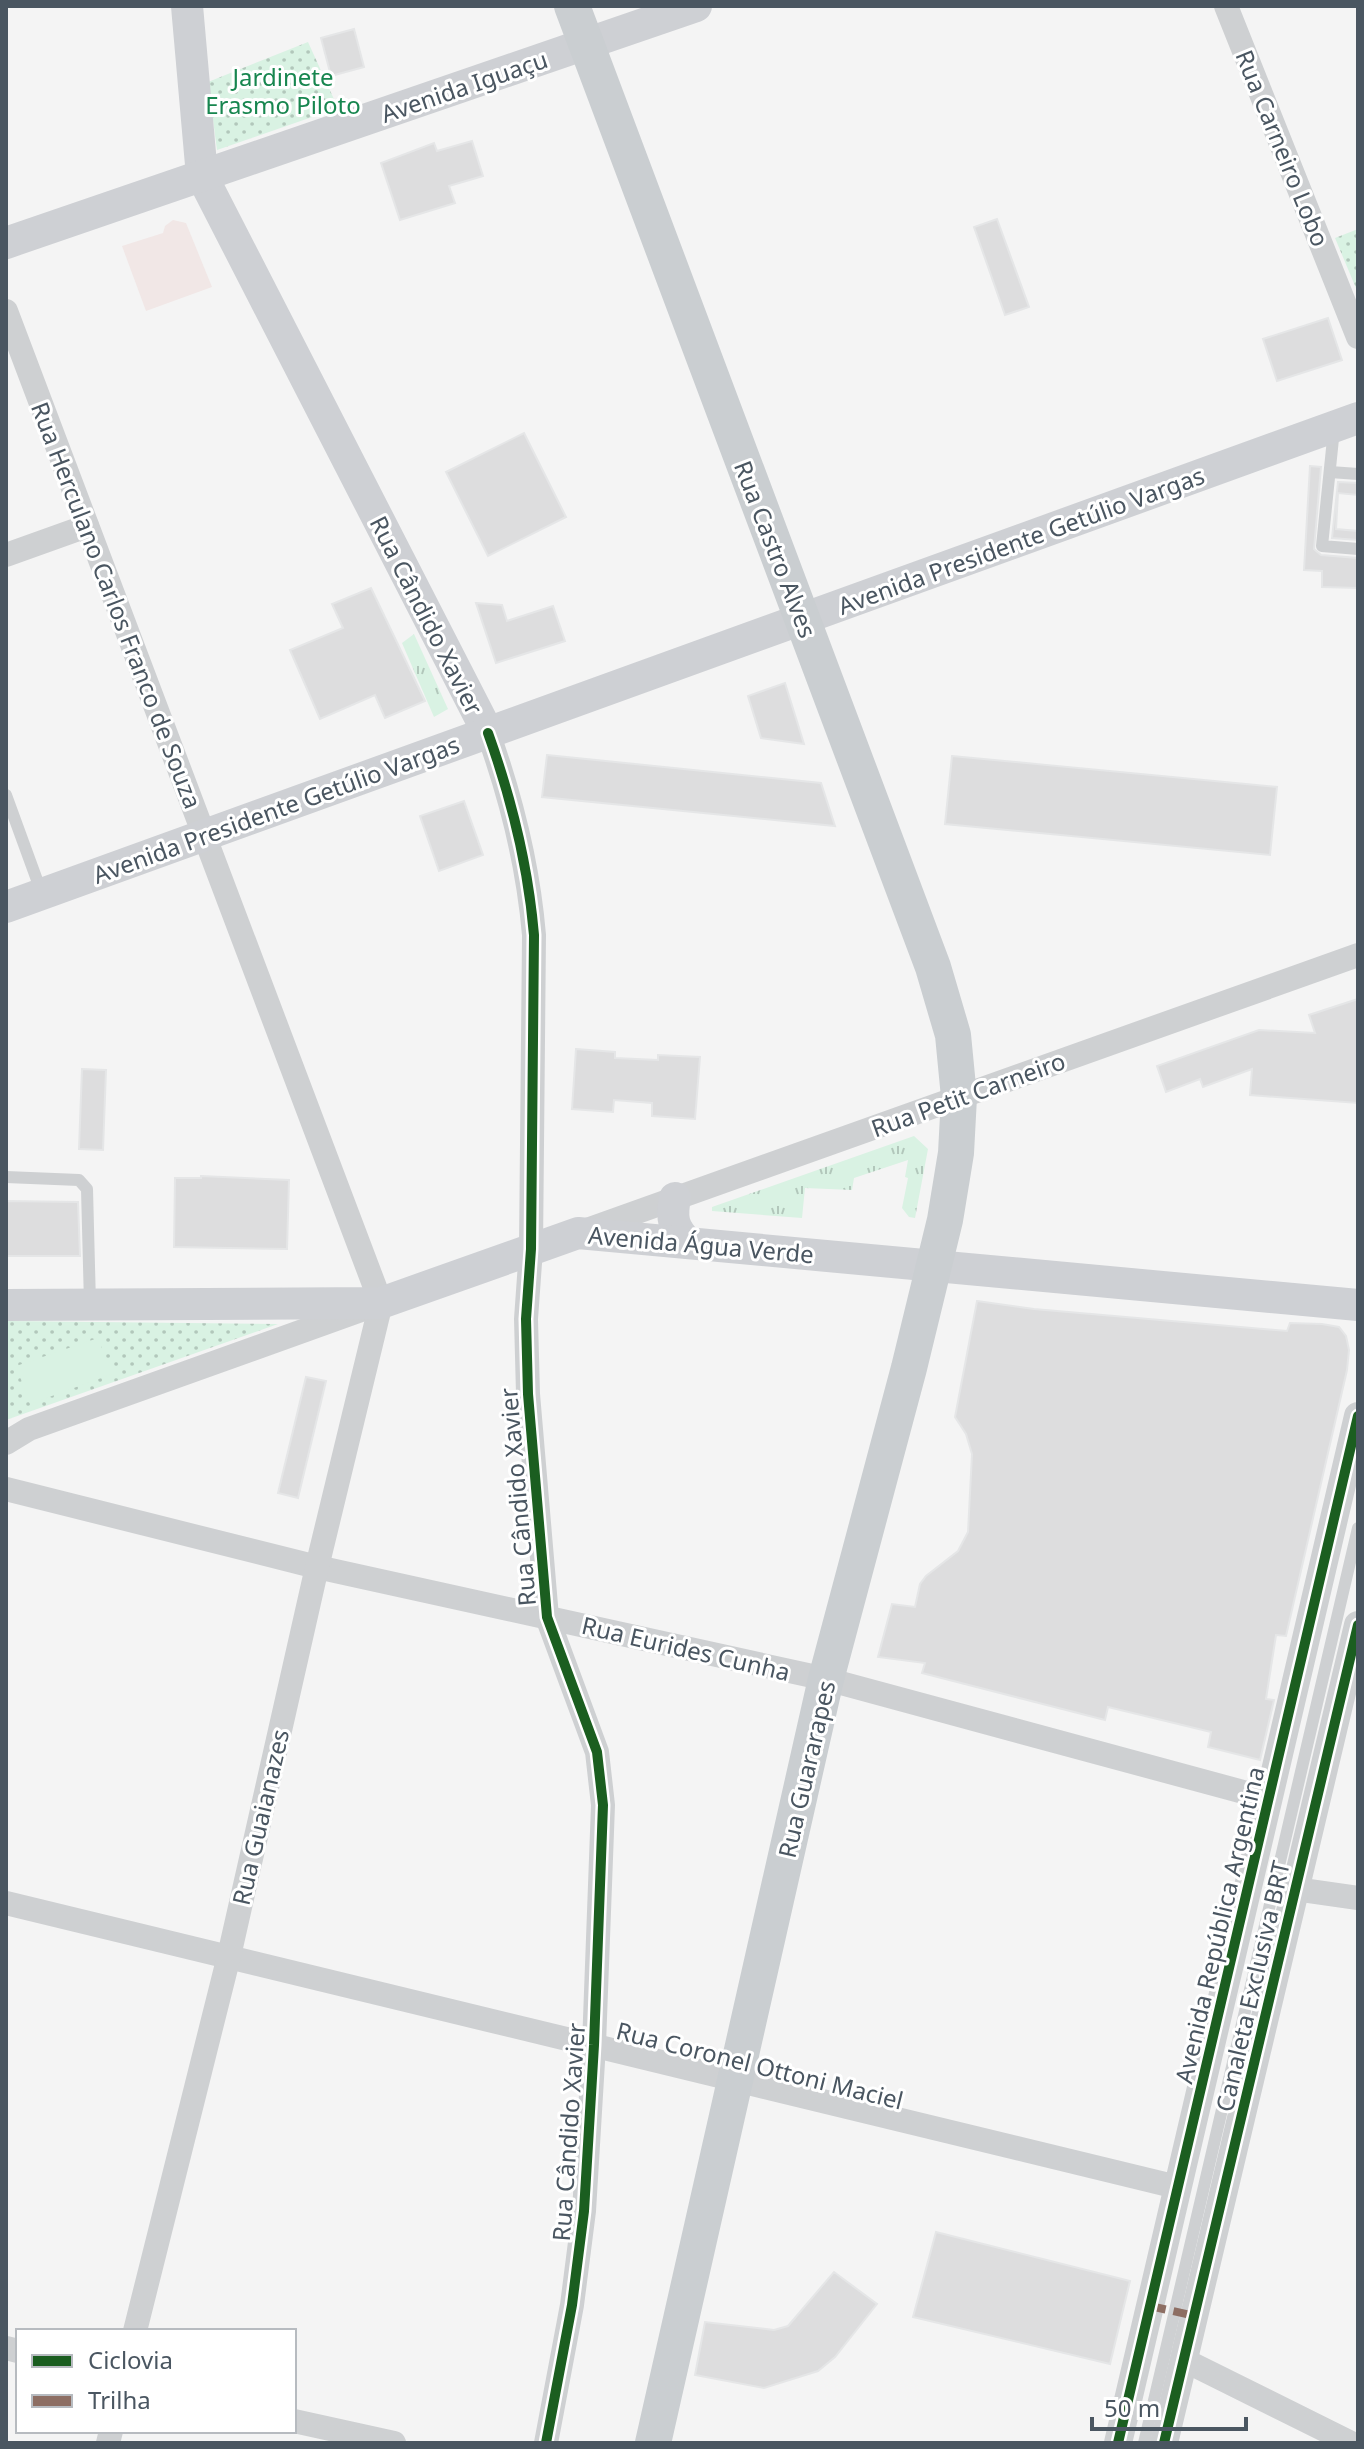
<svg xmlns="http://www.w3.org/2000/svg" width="1364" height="2449" font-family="'Noto Sans',sans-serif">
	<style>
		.medical { fill: #f1e7e6 }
		.grass { fill: url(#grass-tufts) }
		.park { fill: url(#park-dots) }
		.pitch { fill: #d9f2e3 }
		.building { fill: #ddddde; stroke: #e5e6e7; stroke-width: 2 }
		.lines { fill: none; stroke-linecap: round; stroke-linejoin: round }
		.service { stroke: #ced0d2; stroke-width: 12 }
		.minor { stroke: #ced0d2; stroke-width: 24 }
		.tertiary { stroke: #ced0d2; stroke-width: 28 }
		.secondary { stroke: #ced0d4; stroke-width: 32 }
		.primary { stroke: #caced1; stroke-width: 36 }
		.quiet { stroke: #8d6e63; stroke-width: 8; stroke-dasharray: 16 8; stroke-linecap: butt }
		.cycleway-casing { stroke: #fff; stroke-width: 15 }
		.cycleway { stroke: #1b5e20; stroke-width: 10 }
		.labels { text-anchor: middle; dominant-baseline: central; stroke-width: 6; stroke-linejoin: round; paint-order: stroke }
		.park-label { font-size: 24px; fill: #17864f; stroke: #fff }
		.street-label { font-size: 24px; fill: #4a5661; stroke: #fff }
	</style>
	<defs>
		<pattern id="grass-tufts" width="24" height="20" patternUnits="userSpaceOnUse" patternTransform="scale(2)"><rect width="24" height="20" fill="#d9f2e3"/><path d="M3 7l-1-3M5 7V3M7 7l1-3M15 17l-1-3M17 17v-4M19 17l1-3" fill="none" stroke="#b2c7bb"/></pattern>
		<pattern id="park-dots" width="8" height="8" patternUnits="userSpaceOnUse" patternTransform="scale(2)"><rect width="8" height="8" fill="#d9f2e3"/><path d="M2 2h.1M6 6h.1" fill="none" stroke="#b2c7bb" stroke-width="1.8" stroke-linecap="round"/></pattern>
	</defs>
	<rect width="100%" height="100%" fill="#f4f4f4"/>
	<path class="medical" d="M 173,220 L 186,223 L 212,287 L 146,311 L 122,246 L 163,233 L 165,226 Z"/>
	<g class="grass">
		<path d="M 414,634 L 448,709 L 434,717 L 402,643 Z"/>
		<path d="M 914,1136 L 928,1149 L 915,1218 L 909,1217 L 902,1208 L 908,1178 L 905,1177 L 908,1160 L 854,1178 L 852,1190 L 805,1188 L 802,1218 L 712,1211 L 712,1207 Z"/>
	</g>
	<g class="park">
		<path d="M 308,42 L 338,108 L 217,150 L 208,82 Z"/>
		<path d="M 1358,229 L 1358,293 L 1335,238 Z"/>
		<path d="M 6,1321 L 278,1324 L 6,1420 Z"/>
	</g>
	<path class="pitch" d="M 98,1338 L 112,1374 L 30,1404 L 16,1366 Z"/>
	<g class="building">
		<path d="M 354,29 L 364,67 L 331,76 L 321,38 Z"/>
		<path d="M 472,141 L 483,176 L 449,186 L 455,203 L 400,220 L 381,163 L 434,143 L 437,151 Z"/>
		<path d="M 997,219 L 1029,307 L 1005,315 L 974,227 Z"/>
		<path d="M 1328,318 L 1342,360 L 1277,381 L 1263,339 Z"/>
		<path d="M 524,433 L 566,517 L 488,556 L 446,472 Z"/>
		<path d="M 1310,466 L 1321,467 L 1314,549 L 1321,555 L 1358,558 L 1358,588 L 1322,587 L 1322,571 L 1304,570 Z"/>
		<path d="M 1338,482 L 1358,483 L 1358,495 L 1338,493 L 1336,529 L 1358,531 L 1358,540 L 1332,538 Z"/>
		<path d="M 371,588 L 425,701 L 385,718 L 375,695 L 320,719 L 290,650 L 343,628 L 332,604 Z"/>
		<path d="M 476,603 L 502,605 L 507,621 L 553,606 L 565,641 L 496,663 Z"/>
		<path d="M 785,683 L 804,744 L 761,738 L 748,696 Z"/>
		<path d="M 547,755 L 821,783 L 835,826 L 542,797 Z"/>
		<path d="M 952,756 L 1277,787 L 1270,855 L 945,824 Z"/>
		<path d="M 464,801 L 483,855 L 439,871 L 420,816 Z"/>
		<path d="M 1358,999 L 1358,1103 L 1250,1095 L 1252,1069 L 1203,1087 L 1200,1079 L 1166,1092 L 1157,1066 L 1259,1030 L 1315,1033 L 1309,1015 Z"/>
		<path d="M 576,1049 L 615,1052 L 615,1058 L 658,1060 L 658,1055 L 700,1057 L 695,1119 L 652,1116 L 652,1103 L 614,1100 L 613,1112 L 572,1109 Z"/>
		<path d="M 82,1069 L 106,1070 L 103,1150 L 79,1149 Z"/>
		<path d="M 201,1176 L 289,1180 L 287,1249 L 174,1247 L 175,1178 L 201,1178 Z"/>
		<path d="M 6,1201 L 78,1202 L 80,1256 L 6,1256 Z"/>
		<path d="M 977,1301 L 1034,1309 L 1287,1331 L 1290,1323 L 1322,1324 L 1339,1327 L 1346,1336 L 1349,1350 L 1347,1370 L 1286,1636 L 1276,1635 L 1266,1699 L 1274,1700 L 1260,1760 L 1208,1747 L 1211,1732 L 1108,1707 L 1105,1720 L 922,1673 L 925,1663 L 878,1657 L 892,1604 L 915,1607 L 920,1584 L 926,1576 L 958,1551 L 968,1532 L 972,1454 L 966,1434 L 955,1417 Z"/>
		<path d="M 306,1377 L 326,1381 L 298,1498 L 278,1493 Z"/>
		<path d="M 936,2232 L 1130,2281 L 1110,2364 L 913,2317 Z"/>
		<path d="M 834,2272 L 877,2304 L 835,2357 L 818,2371 L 764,2388 L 695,2375 L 705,2322 L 774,2330 L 788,2326 Z"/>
	</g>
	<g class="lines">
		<g class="service">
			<path d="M 1334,429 L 1322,546 L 1358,549"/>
			<path d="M 1330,472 L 1358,474"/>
			<path d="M 6,795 L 41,891"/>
			<path d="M 6,1177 L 79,1180 L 87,1189 L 90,1304"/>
			<path d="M 1144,2443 L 1358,1528"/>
		</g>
		<g class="minor">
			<path d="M 1226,6 L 1358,337"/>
			<path d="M 6,311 L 381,1303"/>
			<path d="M 6,555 L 87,526"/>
			<path d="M 488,733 C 512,800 528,864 534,935 L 531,1249 L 526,1319 L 528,1394 L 547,1617 L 597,1752 L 603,1805 L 594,2045 L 584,2211 L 572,2305 L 546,2443"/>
			<path d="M 584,1231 L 1358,955"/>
			<path d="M 6,1443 L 29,1429 L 364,1309"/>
			<path d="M 6,1489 L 317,1567 L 826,1679 L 1269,1799"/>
			<path d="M 1295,1889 L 1358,1898"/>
			<path d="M 6,1903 L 1177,2187"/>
			<path d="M 135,2331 L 229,1956 L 317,1567 L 381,1303"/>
			<path d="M 6,2348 L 18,2351"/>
			<path d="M 1184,2360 L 1351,2443"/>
			<path d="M 294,2421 L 394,2443"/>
			<path d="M 108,2443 L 111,2431"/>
		</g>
		<g class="tertiary">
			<path d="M 1118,2443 L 1358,1416"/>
			<path d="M 1164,2443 L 1358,1625"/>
		</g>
		<g class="secondary">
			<path d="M 187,6 L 202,176 L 488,733"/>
			<path d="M 6,243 L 696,6"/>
			<path d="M 6,907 L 1358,418"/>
			<path d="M 675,1198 C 671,1218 673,1228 688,1243"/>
			<path d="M 6,1305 L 381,1303 L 578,1233 L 1358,1305"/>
		</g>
		<path class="primary" d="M 572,6 L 933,967 L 953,1035 L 959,1097 L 956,1153 L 945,1220 L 909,1368 L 826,1679 L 653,2443"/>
		<path class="quiet" d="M 1150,2306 L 1195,2316"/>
		<defs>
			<g id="cycleway">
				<path d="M 488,733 C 512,800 528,864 534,935 L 531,1249 L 526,1319 L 528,1394 L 547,1617 L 597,1752 L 603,1805 L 594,2045 L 584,2211 L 572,2305 L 546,2443"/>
				<path d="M 1118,2443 L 1358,1416"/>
				<path d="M 1164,2443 L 1358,1625"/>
			</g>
		</defs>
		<use href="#cycleway" class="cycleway-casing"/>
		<use href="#cycleway" class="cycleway"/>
	</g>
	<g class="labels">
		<g class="park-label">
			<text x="283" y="76">Jardinete<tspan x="283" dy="28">Erasmo Piloto</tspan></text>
		</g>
		<g class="street-label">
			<text transform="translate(464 86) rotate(-19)">Avenida Iguaçu</text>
			<text transform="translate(1283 148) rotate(68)">Rua Carneiro Lobo</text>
			<text transform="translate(1021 540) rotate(-20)">Avenida Presidente Getúlio Vargas</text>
			<text transform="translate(776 549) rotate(69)">Rua Castro Alves</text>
			<text transform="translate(117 605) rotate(69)">Rua Herculano Carlos Franco de Souza</text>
			<text transform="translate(427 615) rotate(63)">Rua Cândido Xavier</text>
			<text transform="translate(276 809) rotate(-20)">Avenida Presidente Getúlio Vargas</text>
			<text transform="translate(968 1094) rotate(-20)">Rua Petit Carneiro</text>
			<text transform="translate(701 1244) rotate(5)">Avenida Água Verde</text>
			<text transform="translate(517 1497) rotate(-95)">Rua Cândido Xavier</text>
			<text transform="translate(686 1648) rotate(13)">Rua Eurides Cunha</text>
			<text transform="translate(806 1769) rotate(-77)">Rua Guararapes</text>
			<text transform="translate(260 1817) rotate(-77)">Rua Guaianazes</text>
			<text transform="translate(1219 1925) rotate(-77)">Avenida República Argentina</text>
			<text transform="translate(1252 1986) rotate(-77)">Canaleta Exclusiva BRT</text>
			<text transform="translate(760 2065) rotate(14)">Rua Coronel Ottoni Maciel</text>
			<text transform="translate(568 2132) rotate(-86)">Rua Cândido Xavier</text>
		</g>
	</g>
	<rect width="1364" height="2449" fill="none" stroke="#4a5661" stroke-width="16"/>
	<rect x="16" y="2329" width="280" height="104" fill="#ffffff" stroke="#b7bbc0" stroke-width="2"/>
	<rect x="32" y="2355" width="40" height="12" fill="#1b5e20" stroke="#b7bbc0" stroke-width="2"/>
	<text x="88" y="2369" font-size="24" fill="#4a5661">Ciclovia</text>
	<rect x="32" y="2395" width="40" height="12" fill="#8d6e63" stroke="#b7bbc0" stroke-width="2"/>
	<text x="88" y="2409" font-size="24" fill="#4a5661">Trilha</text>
	<path d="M1092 2417v12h154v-12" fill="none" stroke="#4a5661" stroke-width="4"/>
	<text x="1104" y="2417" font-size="24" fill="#4a5661" stroke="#ffffff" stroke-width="6" paint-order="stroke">50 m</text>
</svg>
